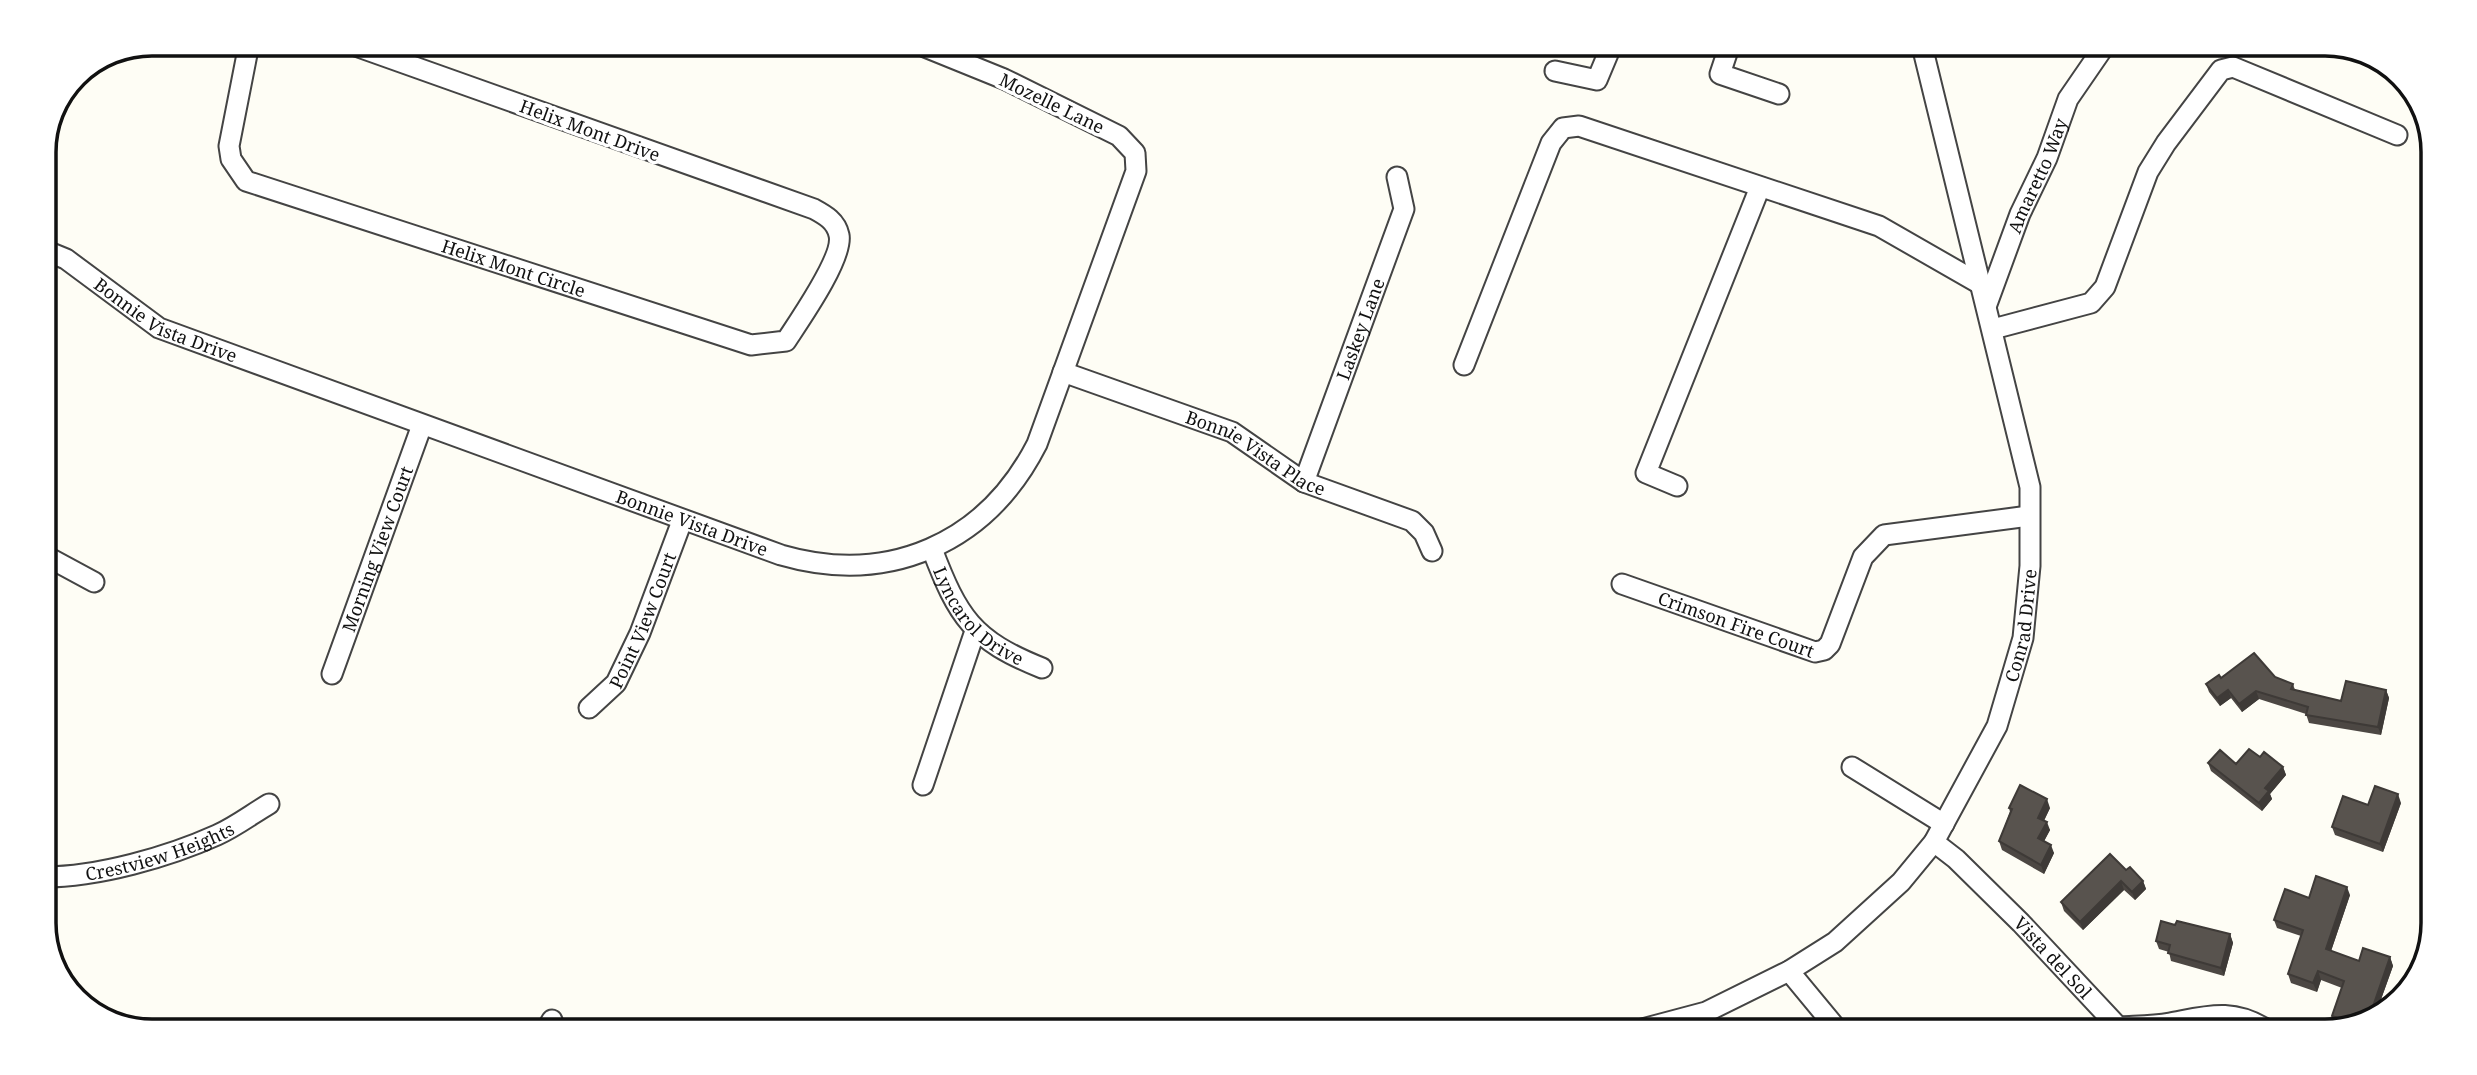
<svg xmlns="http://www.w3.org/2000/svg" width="2477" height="1075" font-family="'Noto Serif',serif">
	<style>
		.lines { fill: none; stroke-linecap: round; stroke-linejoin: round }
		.minor-casing { stroke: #444; stroke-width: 23 }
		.minor { stroke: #fff; stroke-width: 19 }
		.wall { fill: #4c4743 }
		.shaded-wall { fill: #3e3a37 }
		.building { fill: #58534e; stroke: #3e3a37; stroke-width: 2 }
		.labels { text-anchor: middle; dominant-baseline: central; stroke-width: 7; stroke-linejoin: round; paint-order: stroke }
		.street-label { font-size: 18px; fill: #111; stroke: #fff }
		.rim { fill: none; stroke: #111; stroke-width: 3.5 }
	</style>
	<rect width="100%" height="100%" fill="#fefdf5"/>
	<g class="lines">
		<defs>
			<g id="minor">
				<path id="s1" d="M 249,44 L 229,146 L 231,159 L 246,181 L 751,345 L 786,341 C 799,321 844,257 839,235 C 836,221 825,215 814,209 L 350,44"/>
				<path d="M 1728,50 L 1720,74 L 1779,94"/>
				<path d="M 1555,71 L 1597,80 L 1610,49"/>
				<path id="s2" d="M 44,250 L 66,259 L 159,328 L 781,555 C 888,586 986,544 1037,444 L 1136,171 L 1135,153 L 1119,136 L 1004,79 L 925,47"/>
				<path id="s3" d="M 1987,304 L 2020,214 L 2047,158 L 2068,99 L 2101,51"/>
				<path d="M 1993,329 L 2091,303 L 2105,287 L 2148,172 L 2166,143 L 2221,70 L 2233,67 L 2397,135"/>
				<path d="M 1464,365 L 1551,143 L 1563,128 L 1579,126 L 1879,226 L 1982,285"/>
				<path id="s4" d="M 1063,372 L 1232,432 L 1304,482 L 1412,521 L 1424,533 L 1432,551"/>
				<path id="s5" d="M 1304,482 L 1404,209 L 1397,177"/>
				<path d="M 1677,486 L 1646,473 L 1760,187"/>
				<path id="s6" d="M 932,549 C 958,617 972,640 1042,668"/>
				<path d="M 44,555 L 94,582"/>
				<path id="s7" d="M 1622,584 L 1815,652 L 1824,650 L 1830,644 L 1863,557 L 1884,535 L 2029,516"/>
				<path id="s8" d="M 332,674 L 422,425"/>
				<path id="s9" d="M 589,708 L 616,683 L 640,633 L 682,521"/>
				<path d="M 1852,767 L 1944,824"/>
				<path d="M 923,785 L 975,631"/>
				<path id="s10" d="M 1934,842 L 1956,859 L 2021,923 L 2122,1031"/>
				<path id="s11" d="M 44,877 C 98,877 168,857 217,835 C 235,827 252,814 269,804"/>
				<path d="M 1789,971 L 1837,1029"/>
				<path d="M 549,1025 L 552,1020"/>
				<path d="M 2121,1027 C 2137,1026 2154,1026 2170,1023 C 2207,1016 2233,1007 2269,1031"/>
				<path id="s12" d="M 1642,1029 L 1706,1012 L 1789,971 L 1835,942 L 1901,882 L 1934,842 L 1997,726 L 2023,638 L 2030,566 L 2030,487 L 1923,50"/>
			</g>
		</defs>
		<use href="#minor" class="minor-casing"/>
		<use href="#minor" class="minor"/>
	</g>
	<g class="wall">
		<path d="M 2275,677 L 2293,684 L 2295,690 L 2341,701 L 2386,690 L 2389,698 L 2381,735 L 2309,723 L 2306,714 L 2259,699 L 2242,712 L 2231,698 L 2220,706 L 2209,692 L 2206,684 L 2221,678 Z"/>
		<path d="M 2260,757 L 2283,767 L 2286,775 L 2270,794 L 2272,799 L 2262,811 L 2211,771 L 2208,763 L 2236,764 Z"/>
		<path d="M 2401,803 L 2383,852 L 2335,835 L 2332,827 Z"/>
		<path d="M 2009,808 L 2050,808 L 2044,821 L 2050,830 L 2044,841 L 2054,853 L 2044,874 L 2002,850 L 1999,841 L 2010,812 Z"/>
		<path d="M 2126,870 L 2143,881 L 2146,889 L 2135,900 L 2124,890 L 2083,930 L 2064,911 L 2061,902 Z"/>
		<path d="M 2350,895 L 2331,951 L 2359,961 L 2390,957 L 2393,966 L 2375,1016 L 2340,1027 L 2335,1025 L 2332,1016 L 2342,988 L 2321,980 L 2317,992 L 2291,983 L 2288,974 L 2301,936 L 2277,928 L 2274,920 L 2309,898 Z"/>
		<path d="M 2175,925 L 2230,934 L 2233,943 L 2224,976 L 2171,961 L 2169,952 L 2159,949 L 2156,941 Z"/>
	</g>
	<g class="shaded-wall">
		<path d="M 2228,690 L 2231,698 L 2220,706 L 2217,698 Z"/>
		<path d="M 2386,690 L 2389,698 L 2381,735 L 2378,727 Z"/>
		<path d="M 2256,691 L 2259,699 L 2242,712 L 2239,704 Z"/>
		<path d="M 2283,767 L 2286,775 L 2270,794 L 2272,799 L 2262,811 L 2259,803 L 2265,788 Z"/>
		<path d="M 2398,794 L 2401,803 L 2383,852 L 2380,844 Z"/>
		<path d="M 2047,799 L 2050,808 L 2041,826 L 2038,818 Z"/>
		<path d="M 2047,822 L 2050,830 L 2041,847 L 2038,838 Z"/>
		<path d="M 2051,845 L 2054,853 L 2044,874 L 2041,865 Z"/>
		<path d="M 2121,881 L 2124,890 L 2083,930 L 2080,922 Z"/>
		<path d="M 2143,881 L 2146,889 L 2135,900 L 2132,892 Z"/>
		<path d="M 2347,887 L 2350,895 L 2329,957 L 2326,949 Z"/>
		<path d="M 2230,934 L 2233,943 L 2224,976 L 2221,968 Z"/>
		<path d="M 2390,957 L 2393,966 L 2375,1016 L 2369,1018 Z"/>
		<path d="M 2318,971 L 2321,980 L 2317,992 L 2313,983 Z"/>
	</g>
	<g class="building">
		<path d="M 2254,653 L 2275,677 L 2293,684 L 2291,689 L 2341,701 L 2346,681 L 2386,690 L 2378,727 L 2306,715 L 2308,707 L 2256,691 L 2239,704 L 2228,690 L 2217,698 L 2206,684 L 2219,675 L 2221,678 Z"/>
		<path d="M 2249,749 L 2260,757 L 2264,752 L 2283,767 L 2265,788 L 2269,791 L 2259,803 L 2208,763 L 2220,750 L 2236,764 Z"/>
		<path d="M 2020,785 L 2047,799 L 2038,818 L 2047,822 L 2038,838 L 2051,845 L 2041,865 L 1999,841 L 2012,809 L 2009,808 Z"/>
		<path d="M 2375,786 L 2398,794 L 2380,844 L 2332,827 L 2343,796 L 2368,805 Z"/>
		<path d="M 2110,854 L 2126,870 L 2130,867 L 2143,881 L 2132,892 L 2121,881 L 2080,922 L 2061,902 Z"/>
		<path d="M 2316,876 L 2347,887 L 2326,949 L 2359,961 L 2363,948 L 2390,957 L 2369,1018 L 2351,1023 L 2332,1016 L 2344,981 L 2318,971 L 2313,983 L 2288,974 L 2303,930 L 2274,920 L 2285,889 L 2309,898 Z"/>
		<path d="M 2161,921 L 2175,925 L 2177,921 L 2230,934 L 2221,968 L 2168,953 L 2170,945 L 2156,941 Z"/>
	</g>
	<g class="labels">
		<g class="street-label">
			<text transform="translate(1052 103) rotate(26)">Mozelle Lane</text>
			<text transform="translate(590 130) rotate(20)">Helix Mont Drive</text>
			<text stroke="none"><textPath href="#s3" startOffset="138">Amaretto Way</textPath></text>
			<text stroke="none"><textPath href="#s1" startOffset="425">Helix Mont Circle</textPath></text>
			<text stroke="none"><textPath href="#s2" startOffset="142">Bonnie Vista Drive</textPath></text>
			<text stroke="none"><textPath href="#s5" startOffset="163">Laskey Lane</textPath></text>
			<text stroke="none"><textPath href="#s4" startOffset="210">Bonnie Vista Place</textPath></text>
			<text stroke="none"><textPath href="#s2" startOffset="707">Bonnie Vista Drive</textPath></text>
			<text stroke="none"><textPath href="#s8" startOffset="133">Morning View Court</textPath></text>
			<text stroke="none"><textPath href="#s6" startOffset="84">Lyncarol Drive</textPath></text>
			<text stroke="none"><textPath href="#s9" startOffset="105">Point View Court</textPath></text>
			<text stroke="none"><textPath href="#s7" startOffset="121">Crimson Fire Court</textPath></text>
			<text stroke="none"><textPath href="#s12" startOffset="590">Conrad Drive</textPath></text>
			<text stroke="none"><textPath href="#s11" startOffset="119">Crestview Heights</textPath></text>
			<text stroke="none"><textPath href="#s10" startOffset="166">Vista del Sol</textPath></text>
		</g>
	</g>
	<path d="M0 0H2477V1075H0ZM152 56H2325A96 96 0 0 1 2421 152V923A96 96 0 0 1 2325 1019H152A96 96 0 0 1 56 923V152A96 96 0 0 1 152 56Z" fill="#fff" fill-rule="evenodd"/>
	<path class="rim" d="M152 56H2325A96 96 0 0 1 2421 152V923A96 96 0 0 1 2325 1019H152A96 96 0 0 1 56 923V152A96 96 0 0 1 152 56Z"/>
</svg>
